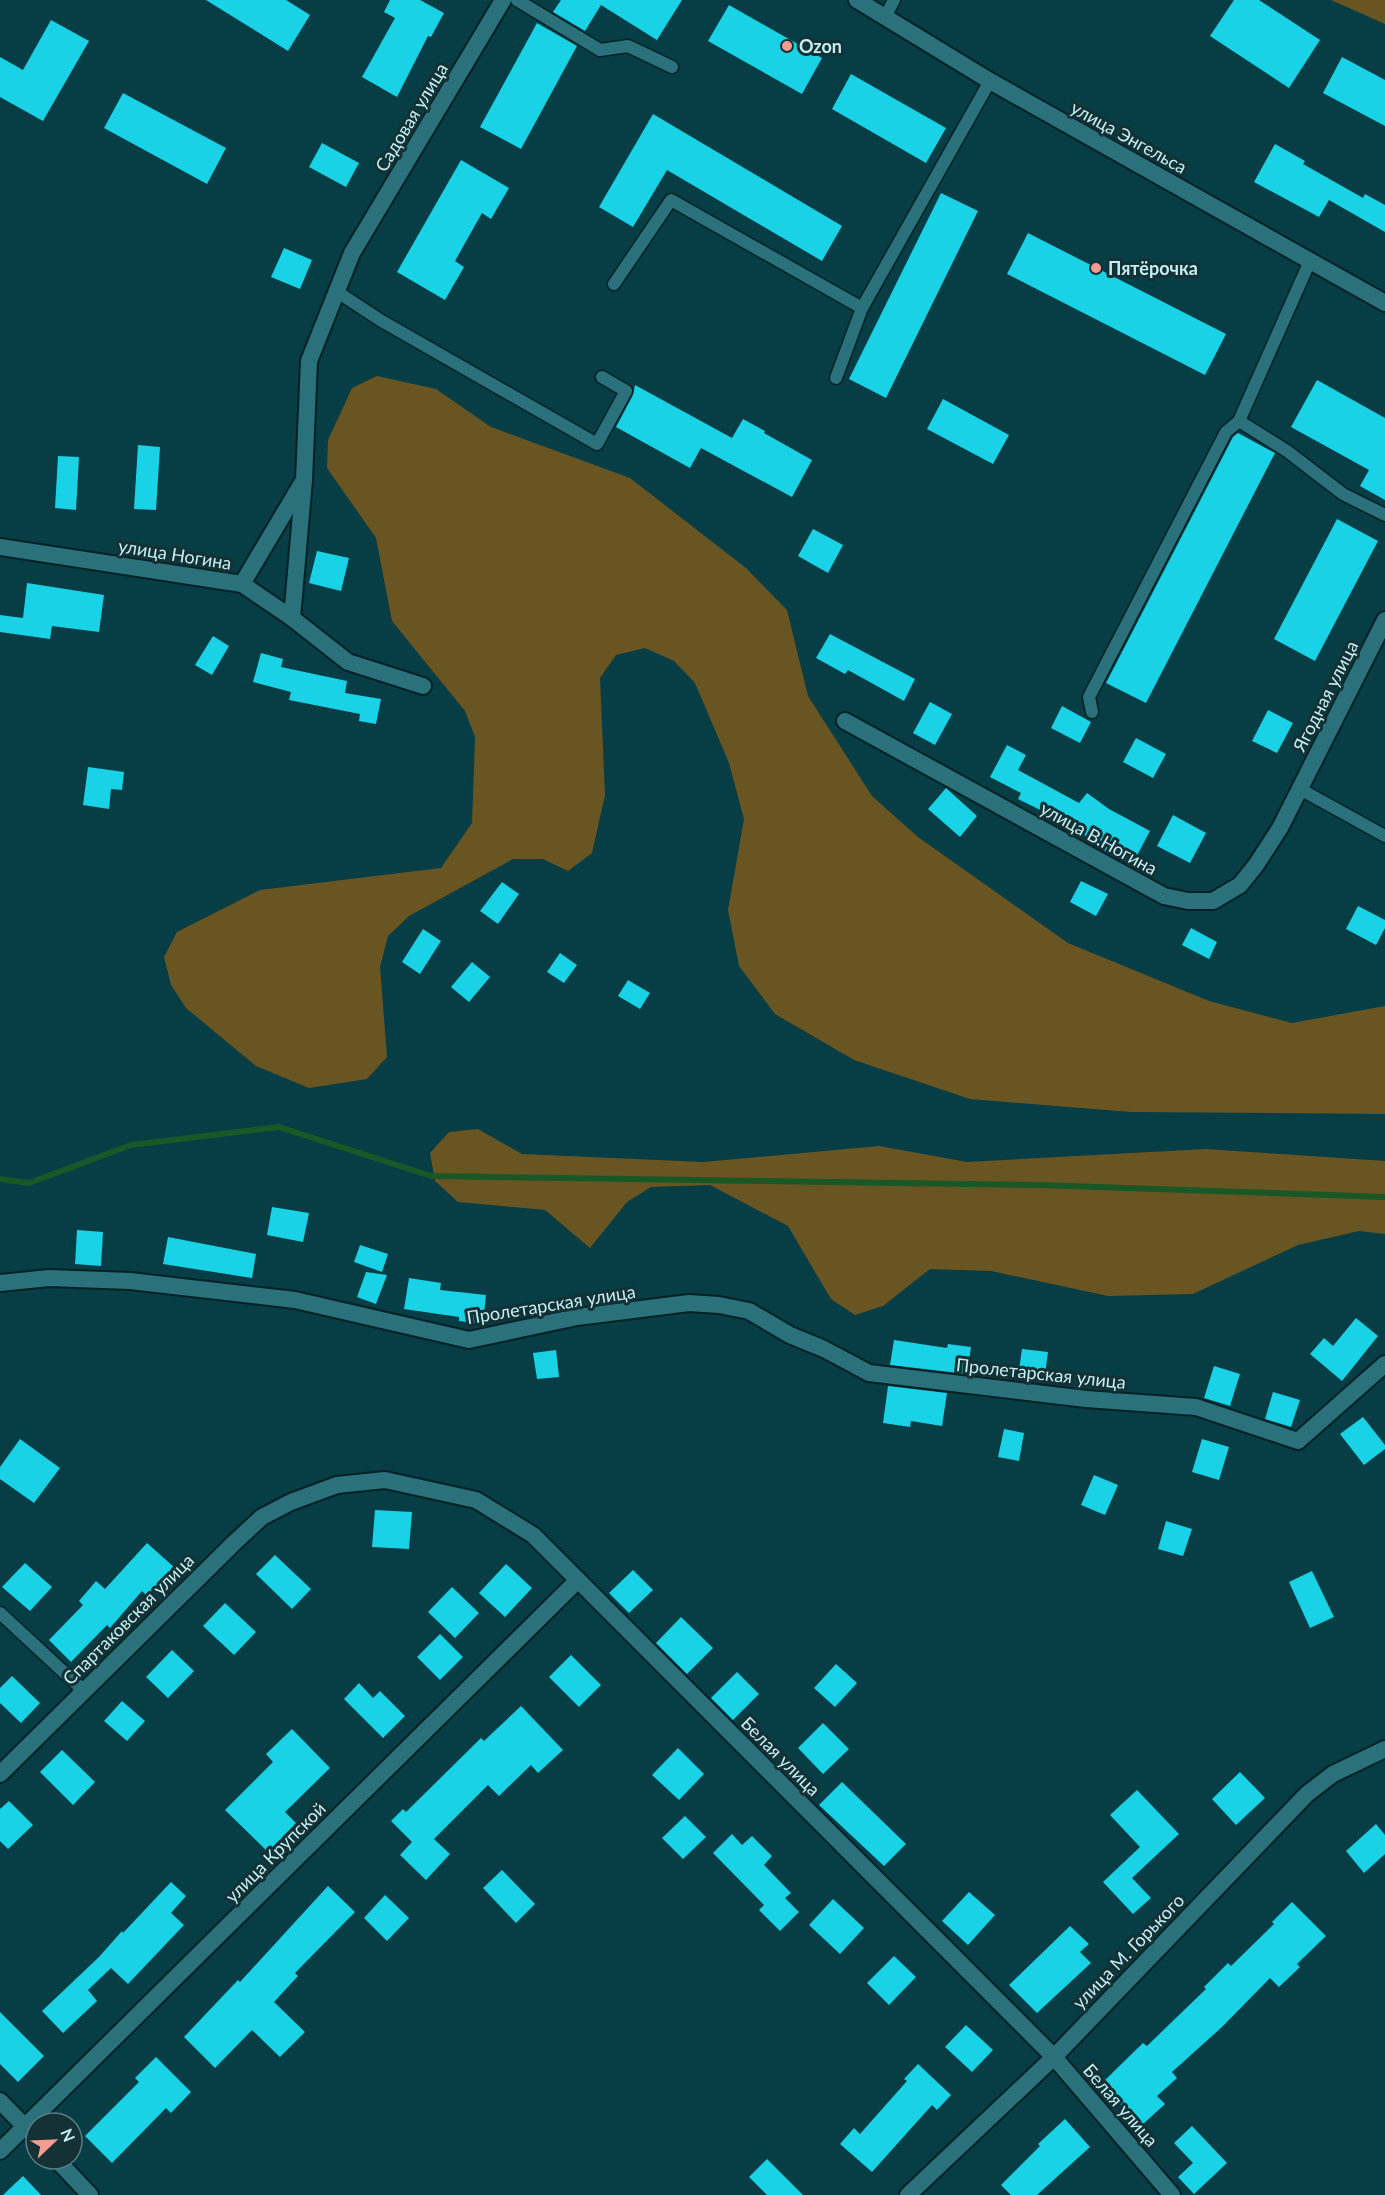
<svg xmlns="http://www.w3.org/2000/svg" width="1385" height="2195" font-family="Lato,sans-serif">
	<style>
		.green { fill: #695522 }
		.lines { fill: none; stroke-linecap: round; stroke-linejoin: round }
		.stream { stroke: #195727; stroke-width: 6 }
		.building { fill: #1ad2e6 }
		.service-casing { stroke: #042226; stroke-width: 15 }
		.minor-casing { stroke: #042226; stroke-width: 20 }
		.secondary-casing { stroke: #042226; stroke-width: 20 }
		.service { stroke: #2a717b; stroke-width: 12 }
		.minor { stroke: #2a717b; stroke-width: 16 }
		.secondary { stroke: #2a717b; stroke-width: 16 }
		.poi-dot { fill: #f59c91; stroke: #143135; stroke-width: 2 }
		.labels { text-anchor: middle; dominant-baseline: central; stroke-width: 6; stroke-linejoin: round; paint-order: stroke }
		.poi-label { font-size: 18px; font-weight: bold; fill: #c3eef4; stroke: #143135; text-anchor: start }
		.street-label { font-size: 18px; fill: #c3eef4; stroke: #143135 }
	</style>
	<rect width="100%" height="100%" fill="#073d44"/>
	<g class="green">
		<path d="M 1331,0 L 1385,0 L 1385,24 Z"/>
		<path d="M 377,376 L 436,389 L 491,427 L 630,478 L 746,568 L 787,610 L 808,696 L 872,796 L 918,837 L 1068,943 L 1209,1001 L 1292,1023 L 1385,1006 L 1385,1114 L 1131,1112 L 970,1099 L 854,1060 L 775,1014 L 739,966 L 728,910 L 744,819 L 729,763 L 695,683 L 674,661 L 645,648 L 616,655 L 600,678 L 605,795 L 592,853 L 568,871 L 543,859 L 513,859 L 409,916 L 388,936 L 380,967 L 387,1057 L 367,1079 L 309,1088 L 256,1066 L 186,1008 L 171,985 L 164,957 L 177,932 L 260,890 L 441,868 L 472,823 L 475,737 L 465,711 L 392,621 L 376,538 L 327,468 L 328,440 L 352,388 Z"/>
		<path d="M 478,1129 L 522,1154 L 703,1162 L 879,1146 L 967,1162 L 1206,1149 L 1385,1161 L 1385,1234 L 1359,1231 L 1298,1245 L 1193,1294 L 1108,1296 L 991,1271 L 930,1269 L 883,1306 L 855,1315 L 831,1299 L 788,1226 L 710,1185 L 651,1187 L 627,1202 L 590,1248 L 545,1210 L 458,1202 L 435,1181 L 430,1153 L 449,1132 Z"/>
	</g>
	<g class="lines">
		<path class="stream" d="M 0,1179 L 29,1183 L 131,1145 L 279,1127 L 431,1176 L 1039,1185 L 1385,1197"/>
	</g>
	<g class="building">
		<path d="M 206,0 L 286,0 L 310,15 L 288,51 Z"/>
		<path d="M 390,0 L 420,0 L 444,13 L 431,37 L 428,36 L 397,97 L 362,77 L 395,18 L 384,12 Z"/>
		<path d="M 561,0 L 682,0 L 657,40 L 601,5 L 585,31 L 553,12 Z"/>
		<path d="M 1234,0 L 1259,0 L 1320,40 L 1289,88 L 1210,36 Z"/>
		<path d="M 729,5 L 822,58 L 802,94 L 708,41 Z"/>
		<path d="M 51,20 L 89,41 L 43,121 L 0,97 L 0,57 L 23,70 Z"/>
		<path d="M 537,23 L 577,46 L 521,149 L 480,127 Z"/>
		<path d="M 1342,57 L 1385,80 L 1385,126 L 1323,93 Z"/>
		<path d="M 851,74 L 946,128 L 926,163 L 832,109 Z"/>
		<path d="M 123,93 L 226,148 L 207,184 L 104,128 Z"/>
		<path d="M 653,114 L 842,226 L 822,261 L 667,170 L 633,227 L 599,207 Z"/>
		<path d="M 322,143 L 359,163 L 346,187 L 309,167 Z"/>
		<path d="M 1275,144 L 1305,161 L 1303,164 L 1363,198 L 1365,194 L 1385,205 L 1385,232 L 1329,200 L 1319,217 L 1254,182 Z"/>
		<path d="M 461,160 L 509,188 L 491,219 L 482,213 L 455,261 L 464,267 L 445,300 L 397,272 Z"/>
		<path d="M 941,193 L 978,211 L 886,398 L 849,379 Z"/>
		<path d="M 1028,233 L 1226,334 L 1205,375 L 1007,274 Z"/>
		<path d="M 284,248 L 312,260 L 300,289 L 271,277 Z"/>
		<path d="M 1317,380 L 1385,418 L 1385,500 L 1360,486 L 1369,470 L 1291,427 Z"/>
		<path d="M 635,385 L 732,438 L 743,419 L 765,431 L 764,433 L 812,460 L 792,497 L 701,448 L 690,468 L 616,427 L 633,395 Z"/>
		<path d="M 943,399 L 1009,435 L 993,464 L 927,429 Z"/>
		<path d="M 1238,433 L 1275,453 L 1146,703 L 1106,683 L 1233,437 Z"/>
		<path d="M 138,445 L 160,447 L 156,510 L 134,509 Z"/>
		<path d="M 58,456 L 79,457 L 76,510 L 55,508 Z"/>
		<path d="M 1337,519 L 1378,541 L 1315,661 L 1274,639 Z"/>
		<path d="M 813,529 L 843,545 L 828,573 L 798,556 Z"/>
		<path d="M 317,551 L 349,558 L 341,591 L 309,583 Z"/>
		<path d="M 27,583 L 104,595 L 99,632 L 52,626 L 50,639 L 0,632 L 0,615 L 23,618 Z"/>
		<path d="M 830,634 L 915,679 L 904,701 L 848,670 L 845,674 L 816,658 Z"/>
		<path d="M 213,636 L 229,646 L 212,675 L 195,665 Z"/>
		<path d="M 261,653 L 283,659 L 281,667 L 347,681 L 345,693 L 381,699 L 376,724 L 359,721 L 360,714 L 289,700 L 291,692 L 253,682 Z"/>
		<path d="M 930,702 L 952,714 L 935,745 L 913,733 Z"/>
		<path d="M 1062,706 L 1091,722 L 1080,743 L 1051,728 Z"/>
		<path d="M 1268,710 L 1293,723 L 1277,753 L 1252,741 Z"/>
		<path d="M 1136,738 L 1166,754 L 1153,778 L 1123,762 Z"/>
		<path d="M 1007,745 L 1026,755 L 1018,770 L 1079,803 L 1087,793 L 1109,809 L 1150,831 L 1132,865 L 1098,847 L 1098,846 L 1073,826 L 1018,799 L 1021,793 L 990,777 Z"/>
		<path d="M 88,767 L 124,772 L 122,790 L 111,789 L 109,809 L 83,805 Z"/>
		<path d="M 946,788 L 977,816 L 960,837 L 928,809 Z"/>
		<path d="M 1173,815 L 1206,833 L 1190,863 L 1157,846 Z"/>
		<path d="M 1081,881 L 1108,894 L 1096,916 L 1070,902 Z"/>
		<path d="M 502,882 L 519,894 L 498,924 L 480,911 Z"/>
		<path d="M 1358,906 L 1385,920 L 1385,928 L 1376,945 L 1346,929 Z"/>
		<path d="M 1191,928 L 1217,942 L 1209,959 L 1182,945 Z"/>
		<path d="M 423,929 L 441,941 L 420,974 L 402,962 Z"/>
		<path d="M 560,953 L 577,965 L 564,983 L 547,972 Z"/>
		<path d="M 472,962 L 490,977 L 469,1002 L 451,987 Z"/>
		<path d="M 628,980 L 650,993 L 640,1009 L 618,996 Z"/>
		<path d="M 272,1207 L 309,1213 L 303,1242 L 267,1235 Z"/>
		<path d="M 77,1230 L 103,1232 L 101,1266 L 75,1264 Z"/>
		<path d="M 168,1237 L 256,1254 L 252,1278 L 163,1264 Z"/>
		<path d="M 360,1245 L 388,1254 L 382,1272 L 354,1262 Z"/>
		<path d="M 366,1272 L 387,1275 L 376,1304 L 357,1297 Z"/>
		<path d="M 409,1278 L 441,1283 L 440,1290 L 486,1295 L 483,1324 L 459,1321 L 459,1317 L 404,1309 Z"/>
		<path d="M 1356,1318 L 1378,1336 L 1342,1381 L 1310,1354 L 1324,1338 L 1333,1346 Z"/>
		<path d="M 894,1340 L 947,1348 L 948,1344 L 971,1347 L 967,1374 L 890,1365 Z"/>
		<path d="M 1022,1349 L 1048,1352 L 1044,1381 L 1018,1377 Z"/>
		<path d="M 556,1350 L 559,1377 L 537,1379 L 533,1353 Z"/>
		<path d="M 1214,1366 L 1240,1374 L 1230,1406 L 1204,1398 Z"/>
		<path d="M 888,1386 L 947,1393 L 942,1426 L 911,1421 L 910,1427 L 883,1423 Z"/>
		<path d="M 1273,1392 L 1300,1400 L 1291,1427 L 1265,1419 Z"/>
		<path d="M 1363,1417 L 1385,1445 L 1385,1449 L 1364,1465 L 1340,1434 Z"/>
		<path d="M 1004,1429 L 1024,1433 L 1019,1461 L 998,1457 Z"/>
		<path d="M 20,1439 L 60,1468 L 34,1503 L 0,1479 L 0,1467 Z"/>
		<path d="M 1202,1439 L 1229,1447 L 1219,1480 L 1192,1472 Z"/>
		<path d="M 1094,1475 L 1118,1485 L 1105,1515 L 1081,1505 Z"/>
		<path d="M 375,1510 L 412,1512 L 409,1549 L 372,1547 Z"/>
		<path d="M 1166,1521 L 1192,1529 L 1183,1556 L 1158,1549 Z"/>
		<path d="M 147,1543 L 175,1568 L 148,1597 L 142,1591 L 110,1628 L 107,1625 L 71,1662 L 49,1640 L 83,1605 L 79,1601 L 96,1581 L 105,1589 Z"/>
		<path d="M 275,1555 L 311,1589 L 292,1609 L 256,1574 Z"/>
		<path d="M 25,1563 L 52,1587 L 30,1611 L 2,1587 Z"/>
		<path d="M 506,1564 L 532,1588 L 505,1617 L 479,1593 Z"/>
		<path d="M 633,1570 L 653,1590 L 629,1613 L 609,1593 Z"/>
		<path d="M 1312,1571 L 1334,1617 L 1310,1628 L 1289,1582 Z"/>
		<path d="M 452,1587 L 479,1613 L 455,1638 L 428,1612 Z"/>
		<path d="M 225,1603 L 256,1632 L 234,1655 L 203,1626 Z"/>
		<path d="M 681,1617 L 713,1648 L 687,1674 L 656,1643 Z"/>
		<path d="M 440,1634 L 463,1657 L 440,1680 L 417,1657 Z"/>
		<path d="M 172,1650 L 194,1671 L 168,1698 L 146,1677 Z"/>
		<path d="M 571,1655 L 601,1685 L 579,1707 L 549,1677 Z"/>
		<path d="M 836,1664 L 857,1683 L 835,1707 L 814,1688 Z"/>
		<path d="M 737,1672 L 759,1694 L 733,1720 L 711,1698 Z"/>
		<path d="M 12,1676 L 40,1703 L 21,1723 L 0,1703 L 0,1688 Z"/>
		<path d="M 359,1683 L 373,1698 L 380,1691 L 405,1716 L 383,1738 L 344,1699 Z"/>
		<path d="M 122,1701 L 145,1721 L 127,1741 L 104,1721 Z"/>
		<path d="M 521,1706 L 563,1750 L 538,1773 L 531,1765 L 499,1796 L 488,1785 L 434,1839 L 450,1854 L 426,1880 L 400,1855 L 412,1842 L 391,1821 L 403,1809 L 406,1812 L 481,1738 L 484,1741 Z"/>
		<path d="M 823,1723 L 849,1749 L 823,1774 L 798,1748 Z"/>
		<path d="M 292,1729 L 330,1768 L 285,1812 L 296,1823 L 268,1852 L 225,1810 L 273,1762 L 266,1754 Z"/>
		<path d="M 678,1748 L 704,1774 L 679,1800 L 652,1775 Z"/>
		<path d="M 62,1750 L 95,1782 L 73,1805 L 40,1772 Z"/>
		<path d="M 1240,1772 L 1265,1798 L 1236,1825 L 1212,1799 Z"/>
		<path d="M 842,1782 L 906,1844 L 884,1866 L 819,1805 Z"/>
		<path d="M 1137,1790 L 1179,1834 L 1132,1878 L 1151,1898 L 1133,1914 L 1103,1882 L 1140,1847 L 1110,1815 Z"/>
		<path d="M 9,1801 L 33,1825 L 8,1849 L 0,1841 L 0,1809 Z"/>
		<path d="M 685,1816 L 706,1837 L 683,1859 L 662,1838 Z"/>
		<path d="M 1376,1824 L 1385,1835 L 1385,1854 L 1364,1873 L 1346,1851 Z"/>
		<path d="M 732,1834 L 742,1845 L 752,1836 L 772,1856 L 764,1865 L 791,1893 L 785,1898 L 799,1912 L 780,1931 L 759,1910 L 764,1905 L 713,1853 Z"/>
		<path d="M 502,1870 L 535,1904 L 516,1923 L 483,1888 Z"/>
		<path d="M 171,1882 L 186,1896 L 171,1913 L 184,1925 L 128,1984 L 111,1968 L 88,1990 L 97,2001 L 63,2033 L 42,2011 L 99,1957 L 122,1931 L 123,1933 Z"/>
		<path d="M 328,1886 L 355,1912 L 295,1973 L 298,1976 L 274,2002 L 305,2032 L 280,2057 L 252,2030 L 215,2068 L 184,2037 L 238,1980 L 240,1982 Z"/>
		<path d="M 969,1892 L 995,1915 L 968,1945 L 942,1921 Z"/>
		<path d="M 385,1895 L 409,1918 L 387,1941 L 364,1918 Z"/>
		<path d="M 833,1899 L 864,1928 L 840,1954 L 809,1925 Z"/>
		<path d="M 1292,1902 L 1326,1936 L 1297,1964 L 1300,1967 L 1279,1987 L 1270,1978 L 1222,2027 L 1172,2072 L 1177,2078 L 1157,2096 L 1165,2104 L 1141,2126 L 1101,2084 L 1143,2043 L 1147,2046 L 1178,2016 L 1206,1989 L 1204,1987 L 1228,1963 L 1231,1966 L 1274,1924 L 1272,1922 Z"/>
		<path d="M 1070,1926 L 1089,1944 L 1080,1952 L 1091,1963 L 1037,2013 L 1009,1985 Z"/>
		<path d="M 894,1956 L 916,1977 L 889,2005 L 867,1983 Z"/>
		<path d="M 0,2012 L 44,2056 L 18,2082 L 0,2064 Z"/>
		<path d="M 966,2025 L 993,2050 L 972,2072 L 945,2047 Z"/>
		<path d="M 156,2057 L 191,2092 L 171,2113 L 166,2108 L 112,2163 L 85,2136 L 139,2082 L 135,2078 Z"/>
		<path d="M 918,2064 L 951,2095 L 937,2110 L 932,2105 L 872,2172 L 840,2144 L 854,2128 L 860,2134 L 907,2081 L 904,2079 Z"/>
		<path d="M 1065,2119 L 1090,2147 L 1037,2195 L 1011,2195 L 1001,2185 L 1040,2146 L 1038,2144 Z"/>
		<path d="M 1192,2126 L 1227,2163 L 1194,2194 L 1178,2177 L 1193,2163 L 1174,2143 Z"/>
		<path d="M 767,2159 L 803,2195 L 767,2195 L 749,2177 Z"/>
		<path d="M 23,2176 L 41,2195 L 3,2195 Z"/>
	</g>
	<g class="lines">
		<defs>
			<g id="service">
				<path d="M 517,0 L 600,50 L 628,46 L 672,67"/>
				<path d="M 885,17 L 894,0"/>
				<path d="M 1310,261 L 1239,421 L 1287,451 L 1343,494 L 1385,515"/>
				<path d="M 614,284 L 671,200 L 862,308 L 990,81"/>
				<path d="M 336,291 L 380,320 L 597,444 L 626,391 L 602,377"/>
				<path d="M 836,378 L 862,308"/>
				<path d="M 1092,712 L 1089,697 L 1226,432 L 1239,421"/>
				<path d="M 1300,789 L 1385,836"/>
				<path d="M 0,1613 L 83,1690"/>
			</g>
			<g id="minor">
				<path d="M 0,547 L 242,584 L 292,618 L 348,662 L 423,686"/>
				<path d="M 242,584 L 302,483"/>
				<path d="M 292,618 L 304,480 L 309,361 L 352,253 L 503,0"/>
				<path d="M 845,721 L 1164,896 L 1188,901 L 1213,901 L 1240,885 L 1256,865 L 1280,828 L 1385,620"/>
				<path d="M 0,1283 L 49,1278 L 130,1281 L 295,1300 L 469,1340 L 577,1317 L 689,1303 L 719,1305 L 749,1311 L 790,1335 L 824,1349 L 869,1373 L 1086,1399 L 1196,1407 L 1298,1441 L 1385,1364"/>
				<path d="M 0,1774 L 235,1542 L 262,1517 L 291,1502 L 337,1485 L 385,1480 L 476,1500 L 533,1535 L 1054,2057 L 1172,2195"/>
				<path d="M 0,2101 L 36,2138"/>
				<path d="M 0,2151 L 578,1580"/>
				<path d="M 56,2159 L 90,2195"/>
				<path d="M 908,2195 L 1054,2057 L 1307,1794 L 1333,1774 L 1385,1749"/>
			</g>
			<path id="secondary" d="M 857,0 L 990,81 L 1385,303"/>
		</defs>
		<use href="#service" class="service-casing"/>
		<use href="#minor" class="minor-casing"/>
		<use href="#secondary" class="secondary-casing"/>
		<use href="#service" class="service"/>
		<use href="#minor" class="minor"/>
		<use href="#secondary" class="secondary"/>
	</g>
	<g class="poi-dot">
		<circle cx="787" cy="46" r="6"/>
		<circle cx="1096" cy="268" r="6"/>
	</g>
	<g class="labels">
		<g class="poi-label">
			<text x="799" y="46">Ozon</text>
			<text x="1108" y="268">Пятёрочка</text>
		</g>
		<g class="street-label">
			<text transform="translate(411 117) rotate(-59)">Садовая улица</text>
			<text transform="translate(1129 137) rotate(29)">улица Энгельса</text>
			<text transform="translate(175 554) rotate(9)">улица Ногина</text>
			<text transform="translate(1325 696) rotate(-63)">Ягодная улица</text>
			<text transform="translate(1099 838) rotate(29)">улица В.Ногина</text>
			<text transform="translate(551 1304) rotate(-9)">Пролетарская улица</text>
			<text transform="translate(1041 1373) rotate(6)">Пролетарская улица</text>
			<text transform="translate(128 1619) rotate(-45)">Спартаковская улица</text>
			<text transform="translate(781 1756) rotate(45)">Белая улица</text>
			<text transform="translate(275 1852) rotate(-45)">улица Крупской</text>
			<text transform="translate(1128 1951) rotate(-46)">улица М. Горького</text>
			<text transform="translate(1121 2105) rotate(49)">Белая улица</text>
		</g>
	</g>
	<g transform="translate(54 2141) rotate(67)"><circle r="28" fill="#143135" stroke="#5a7d81" stroke-width="1.5"/>
	<path d="M0-4.5L10 22L0 15L-10 22Z" fill="#f59c91"/>
	<text y="-9" font-size="16" font-weight="bold" text-anchor="middle" fill="#c3eef4">N</text>
	</g>
</svg>
